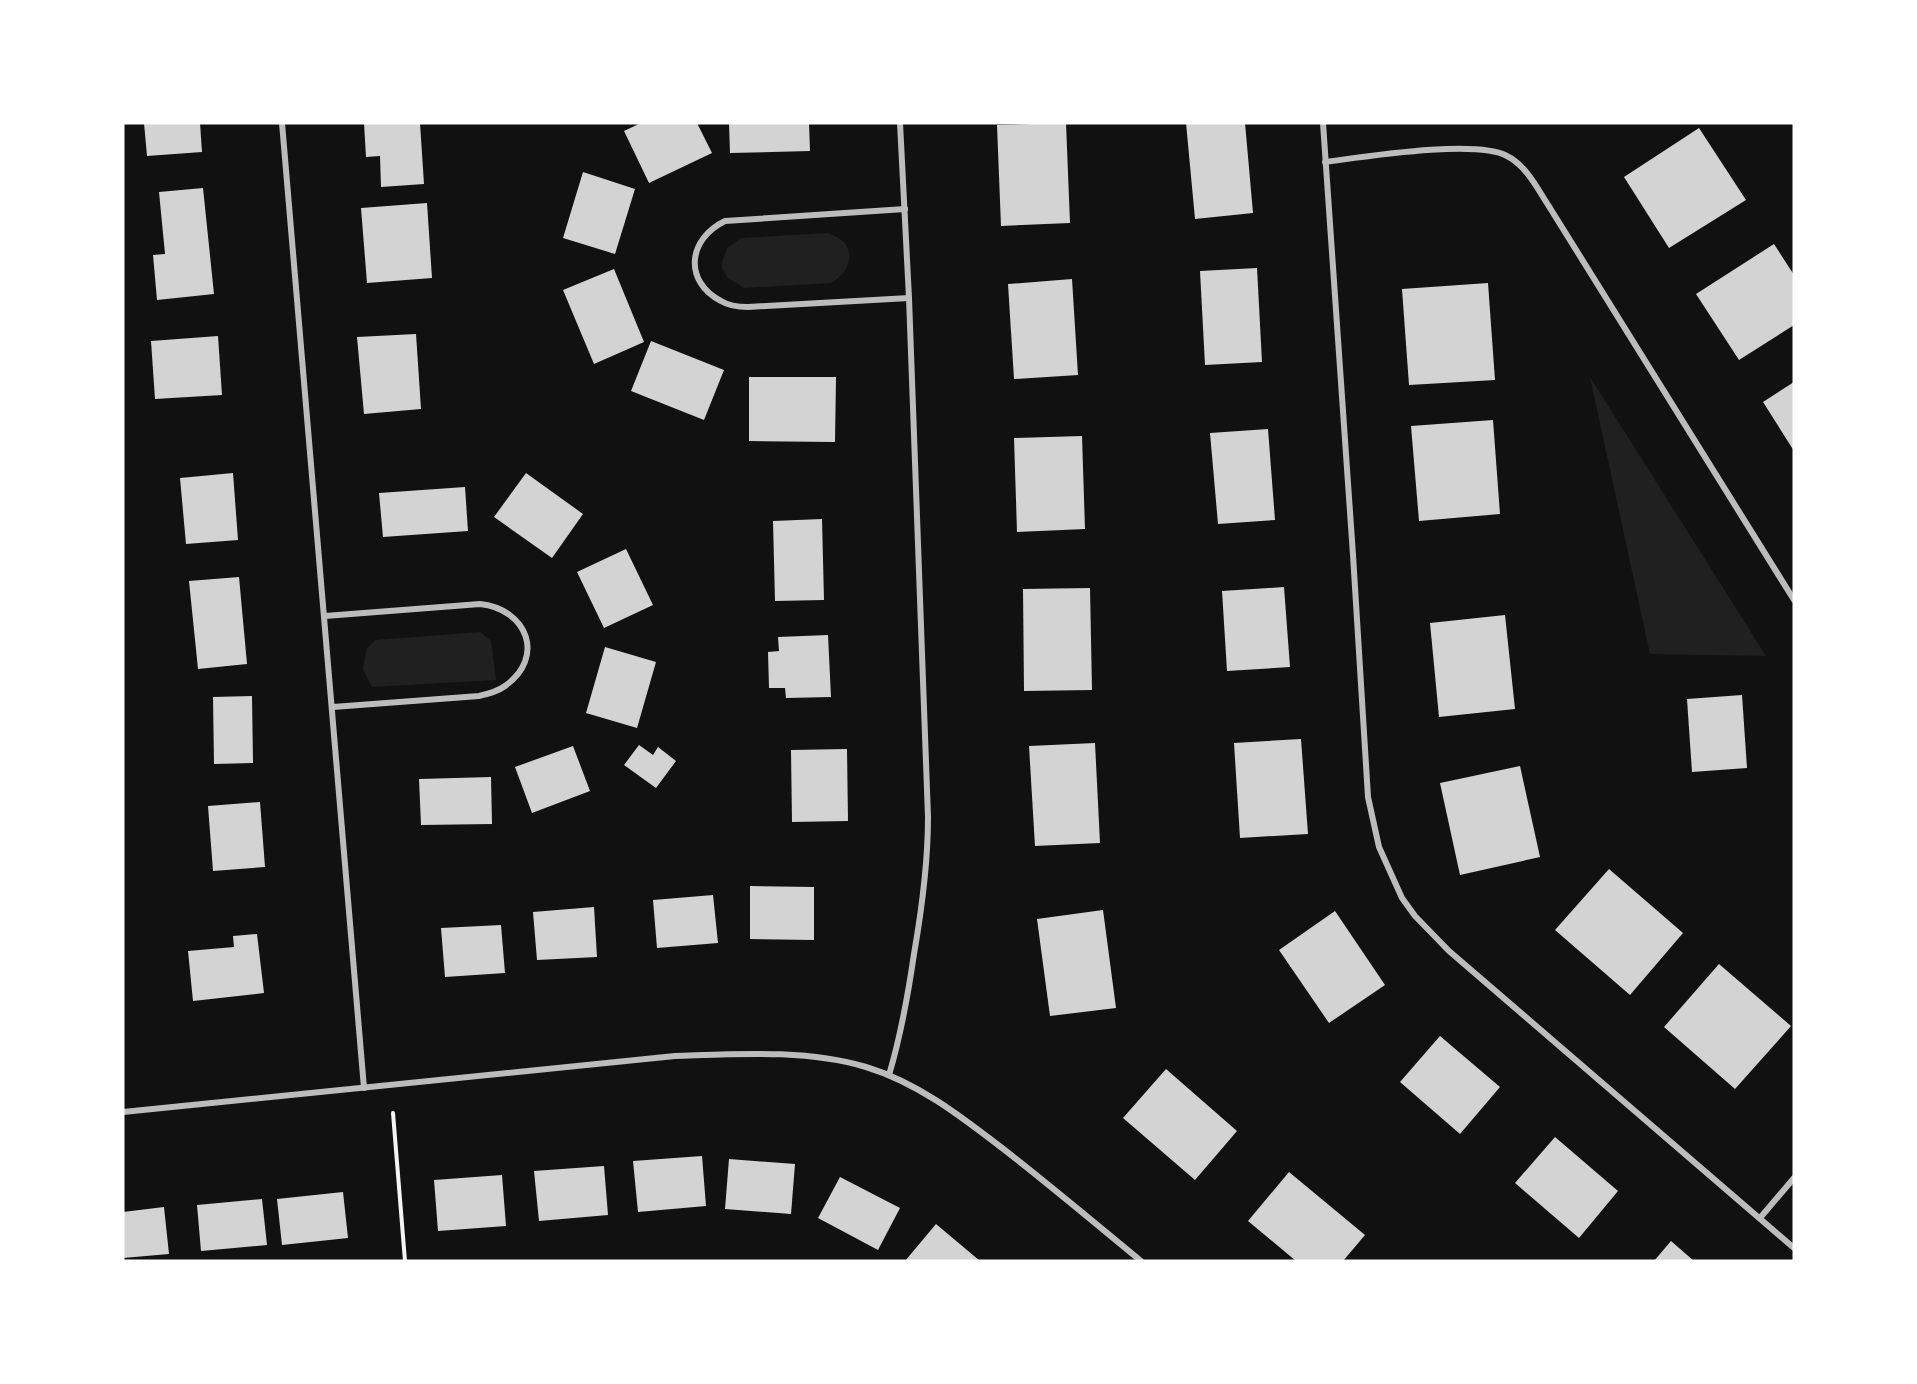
<svg xmlns="http://www.w3.org/2000/svg" width="1917" height="1384" font-family="Manrope,sans-serif">
	<style>
		.green { fill: #202020 }
		.building { fill: #d3d3d3 }
		.lines { fill: none; stroke-linecap: round; stroke-linejoin: round }
		.path { stroke: #f5f5f5; stroke-width: 4 }
		.minor { stroke: #bcbcbc; stroke-width: 6 }
	</style>
	<rect width="100%" height="100%" fill="#111"/>
	<g class="green">
		<path d="M 828,233 C 857,242 855,269 831,283 L 744,288 L 727,277 L 722,268 L 722,262 L 727,248 L 741,238 Z"/>
		<path d="M 1590,377 L 1766,656 L 1650,654 Z"/>
		<path d="M 480,632 L 491,641 L 496,680 L 372,687 L 363,669 L 367,648 L 376,640 Z"/>
	</g>
	<g class="building">
		<path d="M 144,123 L 200,123 L 202,152 L 147,156 Z"/>
		<path d="M 364,123 L 420,123 L 424,184 L 381,187 L 380,156 L 366,157 Z"/>
		<path d="M 641,123 L 697,123 L 712,153 L 649,183 L 624,131 Z"/>
		<path d="M 729,123 L 809,123 L 810,151 L 730,153 Z"/>
		<path d="M 1066,123 L 1070,223 L 1001,226 L 997,125 Z"/>
		<path d="M 1186,123 L 1245,123 L 1253,213 L 1195,219 Z"/>
		<path d="M 1699,128 L 1746,200 L 1669,248 L 1624,177 Z"/>
		<path d="M 583,172 L 635,189 L 615,254 L 563,238 Z"/>
		<path d="M 203,188 L 214,294 L 157,300 L 153,255 L 165,254 L 159,192 Z"/>
		<path d="M 427,203 L 432,278 L 367,283 L 361,208 Z"/>
		<path d="M 1774,244 L 1794,275 L 1794,325 L 1739,360 L 1696,294 Z"/>
		<path d="M 1257,268 L 1262,362 L 1205,365 L 1200,271 Z"/>
		<path d="M 614,269 L 644,342 L 594,364 L 563,290 Z"/>
		<path d="M 1072,279 L 1078,375 L 1014,379 L 1008,284 Z"/>
		<path d="M 1488,283 L 1495,380 L 1409,385 L 1402,289 Z"/>
		<path d="M 416,334 L 421,409 L 364,414 L 357,337 Z"/>
		<path d="M 218,336 L 222,395 L 155,399 L 151,341 Z"/>
		<path d="M 651,341 L 724,370 L 704,420 L 631,391 Z"/>
		<path d="M 749,377 L 836,377 L 835,442 L 749,441 Z"/>
		<path d="M 1794,382 L 1794,451 L 1763,402 Z"/>
		<path d="M 1493,420 L 1500,514 L 1419,521 L 1411,426 Z"/>
		<path d="M 1268,429 L 1275,520 L 1218,524 L 1210,433 Z"/>
		<path d="M 1082,436 L 1085,529 L 1017,532 L 1014,438 Z"/>
		<path d="M 233,473 L 238,540 L 186,544 L 180,478 Z"/>
		<path d="M 526,473 L 583,514 L 552,558 L 494,517 Z"/>
		<path d="M 465,487 L 468,531 L 383,537 L 379,493 Z"/>
		<path d="M 822,519 L 824,600 L 775,601 L 773,521 Z"/>
		<path d="M 626,549 L 653,605 L 604,628 L 577,572 Z"/>
		<path d="M 239,577 L 247,664 L 198,669 L 189,581 Z"/>
		<path d="M 1284,587 L 1290,667 L 1227,671 L 1222,591 Z"/>
		<path d="M 1090,588 L 1092,690 L 1024,691 L 1023,589 Z"/>
		<path d="M 1505,615 L 1515,709 L 1439,717 L 1430,623 Z"/>
		<path d="M 828,635 L 831,697 L 786,698 L 785,688 L 769,688 L 768,652 L 779,651 L 778,637 Z"/>
		<path d="M 605,647 L 656,662 L 637,728 L 586,713 Z"/>
		<path d="M 1742,695 L 1747,768 L 1692,772 L 1687,699 Z"/>
		<path d="M 252,696 L 253,763 L 214,764 L 213,697 Z"/>
		<path d="M 1301,739 L 1308,834 L 1240,838 L 1234,743 Z"/>
		<path d="M 1095,743 L 1100,843 L 1035,846 L 1029,746 Z"/>
		<path d="M 639,745 L 653,755 L 658,747 L 676,761 L 656,788 L 624,765 Z"/>
		<path d="M 573,746 L 590,791 L 532,813 L 515,767 Z"/>
		<path d="M 847,749 L 848,821 L 792,822 L 791,750 Z"/>
		<path d="M 1520,766 L 1540,857 L 1460,875 L 1440,783 Z"/>
		<path d="M 491,777 L 492,824 L 421,825 L 419,779 Z"/>
		<path d="M 260,802 L 265,867 L 213,871 L 208,806 Z"/>
		<path d="M 1609,869 L 1683,933 L 1630,995 L 1555,930 Z"/>
		<path d="M 750,886 L 814,887 L 814,940 L 750,939 Z"/>
		<path d="M 713,895 L 718,943 L 657,948 L 653,900 Z"/>
		<path d="M 594,907 L 597,957 L 537,960 L 533,912 Z"/>
		<path d="M 1103,910 L 1116,1008 L 1050,1016 L 1037,919 Z"/>
		<path d="M 1335,911 L 1385,985 L 1329,1023 L 1279,950 Z"/>
		<path d="M 501,925 L 505,973 L 445,977 L 441,928 Z"/>
		<path d="M 257,934 L 264,993 L 193,1001 L 188,951 L 234,947 L 233,936 Z"/>
		<path d="M 1719,964 L 1791,1026 L 1735,1089 L 1664,1027 Z"/>
		<path d="M 1440,1036 L 1500,1087 L 1460,1134 L 1400,1082 Z"/>
		<path d="M 1166,1069 L 1237,1131 L 1195,1180 L 1123,1118 Z"/>
		<path d="M 1555,1137 L 1618,1191 L 1579,1238 L 1515,1183 Z"/>
		<path d="M 702,1156 L 706,1206 L 638,1212 L 633,1161 Z"/>
		<path d="M 729,1159 L 795,1164 L 791,1214 L 725,1209 Z"/>
		<path d="M 604,1166 L 608,1215 L 539,1221 L 534,1171 Z"/>
		<path d="M 1289,1172 L 1365,1235 L 1343,1261 L 1296,1261 L 1248,1221 Z"/>
		<path d="M 502,1175 L 506,1226 L 438,1231 L 434,1180 Z"/>
		<path d="M 840,1177 L 900,1208 L 878,1250 L 818,1218 Z"/>
		<path d="M 343,1192 L 348,1238 L 282,1245 L 277,1199 Z"/>
		<path d="M 262,1199 L 267,1245 L 201,1251 L 197,1205 Z"/>
		<path d="M 164,1207 L 169,1254 L 123,1258 L 123,1212 Z"/>
		<path d="M 936,1224 L 980,1261 L 905,1261 Z"/>
		<path d="M 1671,1241 L 1694,1261 L 1654,1261 Z"/>
	</g>
	<g class="lines">
		<path class="path" d="M 393,1113 L 405,1261"/>
		<g class="minor">
			<path d="M 282,123 L 364,1088"/>
			<path d="M 1323,123 L 1353,555 L 1368,797 L 1379,847 L 1402,898 L 1415,916 L 1449,951 L 1794,1248"/>
			<path d="M 1325,162 C 1364,157 1476,139 1507,156 C 1527,166 1538,190 1550,208 L 1794,600"/>
			<path d="M 905,209 L 725,221 C 688,239 683,281 721,301 C 729,306 738,307 748,307 L 909,298"/>
			<path d="M 325,616 L 480,604 C 527,609 546,657 505,686 C 497,692 488,694 479,696 L 333,707"/>
			<path d="M 889,1075 C 901,1035 908,995 914,954 C 922,908 928,863 928,817 L 909,298 L 900,123"/>
			<path d="M 123,1112 L 675,1056 C 737,1054 805,1049 866,1067 C 919,1083 963,1118 1006,1151 C 1052,1187 1096,1224 1141,1261"/>
			<path d="M 1760,1218 L 1794,1178"/>
		</g>
	</g>
	<rect width="1917" height="1384" fill="none" stroke="#ffffff" stroke-width="249"/>
</svg>
